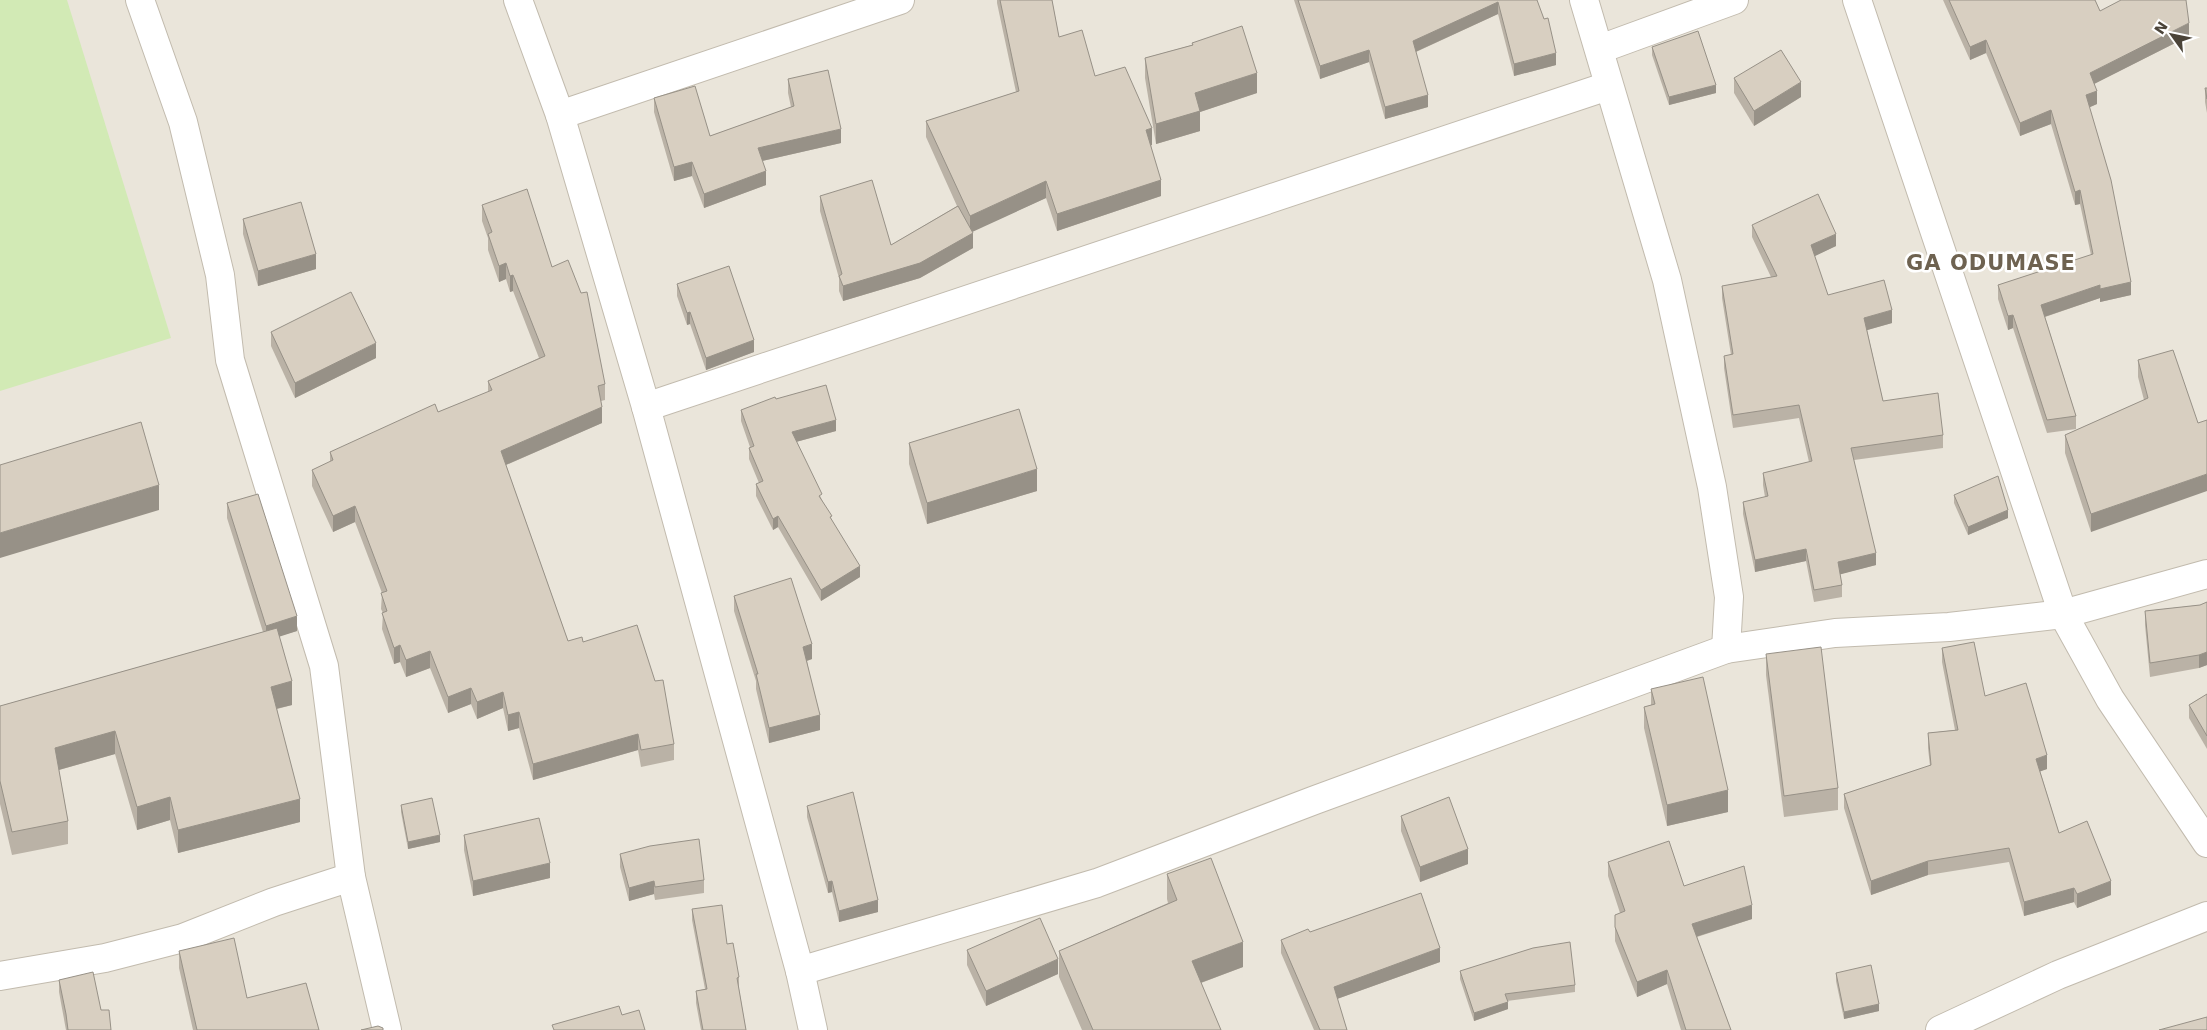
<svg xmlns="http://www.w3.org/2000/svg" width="2207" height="1030" font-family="'DejaVu Sans',sans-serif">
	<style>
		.residential { fill: #eae5da }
		.green { fill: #d2eab5 }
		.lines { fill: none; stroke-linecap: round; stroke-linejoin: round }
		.minor-casing { stroke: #c2bbae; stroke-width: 30 }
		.minor { stroke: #fff; stroke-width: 28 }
		.wall { fill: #bab2a6 }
		.shaded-wall { fill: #979187 }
		.building { fill: #d8cfc1; stroke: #979187 }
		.labels { text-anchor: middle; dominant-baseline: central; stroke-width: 5; stroke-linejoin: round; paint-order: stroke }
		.district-label { font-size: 21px; font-weight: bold; letter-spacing: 1px; fill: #6e6250; stroke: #fff }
	</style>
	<rect width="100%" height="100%" fill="#f6f3ec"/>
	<rect class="residential" x="0" y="0" width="2207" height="1030"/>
	<path class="green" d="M 0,0 L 67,0 L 171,338 L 0,391 Z"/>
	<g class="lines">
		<defs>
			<g id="minor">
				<path d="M 140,0 L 183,122 L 220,275 L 230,360 L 324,666 L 351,877 L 387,1030"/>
				<path d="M 518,0 L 560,115 L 646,407 L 800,971 L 813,1030"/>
				<path d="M 1584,0 L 1667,280 L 1712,487 L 1729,597 L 1726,649"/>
				<path d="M 1857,0 L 2063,614 L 2110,699 L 2207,843"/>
				<path d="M 1600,49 L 1734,0"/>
				<path d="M 560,115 L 900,0"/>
				<path d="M 646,407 L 1608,86"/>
				<path d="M 800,971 L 1097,883 L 1315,800 L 1726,649 L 1835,633 L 1949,627 L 2063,614 L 2207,574"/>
				<path d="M 0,976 L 105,958 L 183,938 L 274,902 L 351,877"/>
				<path d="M 1940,1030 L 2058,975 L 2207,916"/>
			</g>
		</defs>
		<use href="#minor" class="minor-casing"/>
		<use href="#minor" class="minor"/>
	</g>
	<g class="wall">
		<path d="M 997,0 L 1052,0 L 1059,37 L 1095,76 L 1152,145 L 1151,145 L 1161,196 L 1057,231 L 1046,198 L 972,231 L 973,248 L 920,278 L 843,301 L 839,291 L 839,278 L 820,211 L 820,196 L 891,245 L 957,206 L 926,137 L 926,121 L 1016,92 L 997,3 Z"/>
		<path d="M 1294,0 L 1537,0 L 1556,65 L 1514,76 L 1498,14 L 1416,52 L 1428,107 L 1385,119 L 1369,62 L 1320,79 Z"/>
		<path d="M 1943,0 L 2095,0 L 2100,11 L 2189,36 L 2094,84 L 2097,104 L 2089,107 L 2131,295 L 2100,302 L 2100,298 L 2045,317 L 2076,416 L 2076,429 L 2047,433 L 2013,328 L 2008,330 L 1998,299 L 1998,285 L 2091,255 L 2080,204 L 2075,205 L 2051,124 L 2020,136 L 1986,53 L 1970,60 Z"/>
		<path d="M 1192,43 L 1257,93 L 1200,112 L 1200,131 L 1156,144 L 1145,78 L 1145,58 L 1192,45 Z"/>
		<path d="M 1652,47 L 1716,93 L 1669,105 L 1652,55 Z"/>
		<path d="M 1734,78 L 1801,97 L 1754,126 L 1734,93 Z"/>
		<path d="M 788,79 L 841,143 L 762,161 L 766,185 L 704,208 L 692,176 L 674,181 L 654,112 L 654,98 L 710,136 L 791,107 L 788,93 Z"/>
		<path d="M 2205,88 L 2207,88 L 2207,113 L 2205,102 Z"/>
		<path d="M 482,205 L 552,267 L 605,384 L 605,400 L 601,401 L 602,423 L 506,465 L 568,641 L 583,642 L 674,744 L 674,760 L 641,767 L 638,750 L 533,780 L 519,728 L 508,731 L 503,708 L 477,719 L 471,704 L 448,713 L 430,668 L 406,677 L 400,662 L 394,664 L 382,629 L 383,613 L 381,609 L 382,593 L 355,522 L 333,532 L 312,486 L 312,470 L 330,462 L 330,452 L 438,412 L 488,392 L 488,381 L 539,358 L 513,291 L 510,292 L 506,279 L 499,282 L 488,250 L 488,238 L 482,221 Z"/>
		<path d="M 243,219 L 316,269 L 258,286 L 243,234 Z"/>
		<path d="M 1752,225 L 1836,246 L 1814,256 L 1828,295 L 1892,323 L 1867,330 L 1883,401 L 1943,435 L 1943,448 L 1854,460 L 1876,565 L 1840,574 L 1842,585 L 1842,597 L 1814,602 L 1806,561 L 1755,572 L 1743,514 L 1743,502 L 1765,497 L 1763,485 L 1763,473 L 1809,462 L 1799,418 L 1733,428 L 1724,368 L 1724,356 L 1731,355 L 1722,298 L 1722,286 L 1771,277 L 1752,237 Z"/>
		<path d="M 677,284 L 754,352 L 706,370 L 690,324 L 687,325 L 677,296 Z"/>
		<path d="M 271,332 L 376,358 L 295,398 L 271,346 Z"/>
		<path d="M 2138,360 L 2198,423 L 2091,532 L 2065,453 L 2065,435 L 2144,400 L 2138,377 Z"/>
		<path d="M 776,399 L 836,431 L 796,442 L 822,500 L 860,577 L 821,601 L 778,527 L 773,530 L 756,496 L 756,484 L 759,483 L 749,459 L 749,448 L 750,447 L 741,421 L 741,410 Z"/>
		<path d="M 909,443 L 1037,491 L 927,524 L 909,464 Z"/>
		<path d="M 1954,495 L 2008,518 L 1968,535 L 1954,503 Z"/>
		<path d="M 227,503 L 297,631 L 279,636 L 292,705 L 277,709 L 300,822 L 178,853 L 170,820 L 137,830 L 115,754 L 59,770 L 68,821 L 68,844 L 12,855 L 0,804 L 0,706 L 263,632 L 227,518 Z"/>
		<path d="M 734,596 L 812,659 L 807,661 L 820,730 L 769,743 L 756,689 L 756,681 L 734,611 Z"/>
		<path d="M 2207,602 L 2207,665 L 2199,668 L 2150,677 L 2145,625 L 2145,611 L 2200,605 Z"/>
		<path d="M 1942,648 L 1985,696 L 2047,769 L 2040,771 L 2059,833 L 2111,895 L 2077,908 L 2074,902 L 2024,916 L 2009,862 L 1928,875 L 1871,895 L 1844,808 L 1844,794 L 1930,766 L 1928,748 L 1928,733 L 1955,730 L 1942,662 Z"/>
		<path d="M 1766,654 L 1838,788 L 1838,810 L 1784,817 L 1766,675 Z"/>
		<path d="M 1651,689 L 1728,812 L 1667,826 L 1644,728 L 1644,707 L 1651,705 Z"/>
		<path d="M 2207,694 L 2207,749 L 2189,718 L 2189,705 Z"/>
		<path d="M 401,805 L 440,842 L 408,849 L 401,812 Z"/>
		<path d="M 807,806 L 878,912 L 839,922 L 832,892 L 828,893 L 807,817 Z"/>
		<path d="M 1401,816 L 1468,864 L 1420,882 L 1401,831 Z"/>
		<path d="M 464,835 L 550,878 L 473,896 L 464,850 Z"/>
		<path d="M 620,854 L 704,880 L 704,893 L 655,900 L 654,894 L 629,901 L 620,867 Z"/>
		<path d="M 1608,862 L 1684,886 L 1752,919 L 1697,937 L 1731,1030 L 1681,1030 L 1667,984 L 1637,997 L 1615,941 L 1615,915 L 1620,913 L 1608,876 Z"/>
		<path d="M 1167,874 L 1243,967 L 1201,983 L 1221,1030 L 1082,1030 L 1059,977 L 1059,951 L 1168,903 L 1167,899 Z"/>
		<path d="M 692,909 L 727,944 L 739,977 L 739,989 L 746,1030 L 701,1030 L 696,1003 L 696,991 L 705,989 L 692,920 Z"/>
		<path d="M 1310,932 L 1440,962 L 1337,999 L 1347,1030 L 1314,1030 L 1281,953 L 1281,940 Z"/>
		<path d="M 967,950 L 1058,974 L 986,1006 L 967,965 Z"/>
		<path d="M 179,951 L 247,998 L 319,1030 L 193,1030 L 179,968 Z"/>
		<path d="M 1460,971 L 1575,985 L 1575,992 L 1507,1001 L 1508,1009 L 1474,1021 L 1460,979 Z"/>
		<path d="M 1836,973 L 1879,1011 L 1844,1019 L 1836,981 Z"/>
		<path d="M 59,980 L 101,1010 L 111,1030 L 66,1030 L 59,992 Z"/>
	</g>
	<g class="shaded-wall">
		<path d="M 1498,2 L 1498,14 L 1413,53 L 1413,41 Z"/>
		<path d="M 2189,23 L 2189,36 L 2090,86 L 2090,73 Z"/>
		<path d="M 1986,40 L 1986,53 L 1970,60 L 1970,47 Z"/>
		<path d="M 1369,50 L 1369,62 L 1320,79 L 1320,66 Z"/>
		<path d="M 1556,53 L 1556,65 L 1514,76 L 1514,64 Z"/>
		<path d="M 1257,73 L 1257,93 L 1200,112 L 1200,131 L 1156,144 L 1156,124 L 1195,93 Z"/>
		<path d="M 1801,82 L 1801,97 L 1754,126 L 1754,111 Z"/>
		<path d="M 1716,85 L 1716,93 L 1669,105 L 1669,97 Z"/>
		<path d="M 2097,91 L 2097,104 L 2086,109 L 2086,95 Z"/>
		<path d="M 1428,95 L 1428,107 L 1385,119 L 1385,107 Z"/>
		<path d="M 2051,110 L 2051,124 L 2020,136 L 2020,123 Z"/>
		<path d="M 1152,128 L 1152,145 L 1146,147 L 1146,130 Z"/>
		<path d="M 841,129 L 841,143 L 758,162 L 758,148 Z"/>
		<path d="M 692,162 L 692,176 L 674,181 L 674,167 Z"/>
		<path d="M 766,171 L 766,185 L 704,208 L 704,194 Z"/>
		<path d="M 1161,180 L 1161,196 L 1057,231 L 1057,214 Z"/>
		<path d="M 1046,181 L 1046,198 L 970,233 L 970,216 Z"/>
		<path d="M 2080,190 L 2080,204 L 2075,205 L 2075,192 Z"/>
		<path d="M 973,233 L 973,248 L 920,278 L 843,301 L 843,286 Z"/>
		<path d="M 1836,234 L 1836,246 L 1811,258 L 1811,245 Z"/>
		<path d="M 316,254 L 316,269 L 258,286 L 258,271 Z"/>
		<path d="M 506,263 L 506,279 L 499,282 L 499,266 Z"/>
		<path d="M 513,275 L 513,291 L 510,292 L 510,276 Z"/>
		<path d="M 2131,282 L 2131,295 L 2100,302 L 2100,289 Z"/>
		<path d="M 2100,285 L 2100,298 L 2041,318 L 2041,305 Z"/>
		<path d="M 1892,310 L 1892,323 L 1864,331 L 1864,318 Z"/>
		<path d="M 690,312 L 690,324 L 687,325 L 687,313 Z"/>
		<path d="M 2013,315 L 2013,328 L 2008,330 L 2008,316 Z"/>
		<path d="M 754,340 L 754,352 L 706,370 L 706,358 Z"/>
		<path d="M 376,343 L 376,358 L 295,398 L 295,383 Z"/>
		<path d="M 602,407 L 602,423 L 501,467 L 501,451 Z"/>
		<path d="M 836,420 L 836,431 L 792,443 L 792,432 Z"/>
		<path d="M 1037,469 L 1037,491 L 927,524 L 927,503 Z"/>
		<path d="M 2207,474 L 2207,491 L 2091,532 L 2091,514 Z"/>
		<path d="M 159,485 L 159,510 L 0,558 L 0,533 Z"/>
		<path d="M 355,506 L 355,522 L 333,532 L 333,516 Z"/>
		<path d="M 2008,510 L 2008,518 L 1968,535 L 1968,527 Z"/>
		<path d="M 778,516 L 778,527 L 773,530 L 773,519 Z"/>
		<path d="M 1806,549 L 1806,561 L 1755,572 L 1755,560 Z"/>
		<path d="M 1876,553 L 1876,565 L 1838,575 L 1838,562 Z"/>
		<path d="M 860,566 L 860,577 L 821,601 L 821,590 Z"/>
		<path d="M 297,616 L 297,631 L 266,641 L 266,626 Z"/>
		<path d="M 812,644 L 812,659 L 803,662 L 803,647 Z"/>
		<path d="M 400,645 L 400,662 L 394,664 L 394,648 Z"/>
		<path d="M 430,651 L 430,668 L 406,677 L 406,660 Z"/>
		<path d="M 2207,652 L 2207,665 L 2199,668 L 2199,655 Z"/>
		<path d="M 292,681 L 292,705 L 271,710 L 271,687 Z"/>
		<path d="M 471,688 L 471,704 L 448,713 L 448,697 Z"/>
		<path d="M 503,692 L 503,708 L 477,719 L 477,702 Z"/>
		<path d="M 519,712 L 519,728 L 508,731 L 508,715 Z"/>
		<path d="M 820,715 L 820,730 L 769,743 L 769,728 Z"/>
		<path d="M 115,731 L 115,754 L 55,771 L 55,748 Z"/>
		<path d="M 638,734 L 638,750 L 533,780 L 533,764 Z"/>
		<path d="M 2047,755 L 2047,769 L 2036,773 L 2036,759 Z"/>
		<path d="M 1728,790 L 1728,812 L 1667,826 L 1667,805 Z"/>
		<path d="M 170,797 L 170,820 L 137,830 L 137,807 Z"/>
		<path d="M 300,799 L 300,822 L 178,853 L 178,830 Z"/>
		<path d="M 440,835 L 440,842 L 408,849 L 408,842 Z"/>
		<path d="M 1468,849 L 1468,864 L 1420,882 L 1420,867 Z"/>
		<path d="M 1928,861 L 1928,875 L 1871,895 L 1871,881 Z"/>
		<path d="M 550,863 L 550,878 L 473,896 L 473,881 Z"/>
		<path d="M 654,881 L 654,894 L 629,901 L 629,888 Z"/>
		<path d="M 832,881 L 832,892 L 828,893 L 828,882 Z"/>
		<path d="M 2111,881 L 2111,895 L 2077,908 L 2077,894 Z"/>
		<path d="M 2074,888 L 2074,902 L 2024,916 L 2024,902 Z"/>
		<path d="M 878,900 L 878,912 L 839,922 L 839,911 Z"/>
		<path d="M 1752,905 L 1752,919 L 1692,938 L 1692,924 Z"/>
		<path d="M 1243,942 L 1243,967 L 1192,986 L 1192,961 Z"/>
		<path d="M 1440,948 L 1440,962 L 1334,1000 L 1334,987 Z"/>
		<path d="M 1058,959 L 1058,974 L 986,1006 L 986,991 Z"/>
		<path d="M 1667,970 L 1667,984 L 1637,997 L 1637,982 Z"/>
		<path d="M 1508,1002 L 1508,1009 L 1474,1021 L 1474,1013 Z"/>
		<path d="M 1879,1004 L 1879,1011 L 1844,1019 L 1844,1012 Z"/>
	</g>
	<g class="building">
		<path d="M 1000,0 L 1052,0 L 1059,37 L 1082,30 L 1095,76 L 1125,67 L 1152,128 L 1146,130 L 1161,180 L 1057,214 L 1046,181 L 970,216 L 926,121 L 1019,91 Z"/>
		<path d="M 1298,0 L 1537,0 L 1544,19 L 1548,18 L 1556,53 L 1514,64 L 1498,2 L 1413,41 L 1428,95 L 1385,107 L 1369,50 L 1320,66 Z"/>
		<path d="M 1949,0 L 2095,0 L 2100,11 L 2121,0 L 2186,0 L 2189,23 L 2090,73 L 2097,91 L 2086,95 L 2111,180 L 2131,282 L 2100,289 L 2100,285 L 2041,305 L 2076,416 L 2047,420 L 2013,315 L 2008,316 L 1998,285 L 2093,254 L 2080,190 L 2075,192 L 2051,110 L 2020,123 L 1986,40 L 1970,47 Z"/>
		<path d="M 1242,26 L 1257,73 L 1195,93 L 1200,111 L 1156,124 L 1145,58 L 1193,45 L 1192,43 Z"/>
		<path d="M 1698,31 L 1716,85 L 1669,97 L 1652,47 Z"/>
		<path d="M 1781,50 L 1801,82 L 1754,111 L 1734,78 Z"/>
		<path d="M 828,70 L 841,129 L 758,148 L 766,171 L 704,194 L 692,162 L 674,167 L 654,98 L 695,86 L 710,136 L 794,106 L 788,79 Z"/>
		<path d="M 2205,88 L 2207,88 L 2207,99 Z"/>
		<path d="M 872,180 L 891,245 L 958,206 L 973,233 L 920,263 L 843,286 L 839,276 L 842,274 L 820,196 Z"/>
		<path d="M 527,189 L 552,267 L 568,260 L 581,293 L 587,292 L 605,384 L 598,386 L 602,407 L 501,451 L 568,641 L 582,637 L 583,642 L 637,625 L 655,681 L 663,680 L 674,744 L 641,750 L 638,734 L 533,764 L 519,712 L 508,715 L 503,692 L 477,702 L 471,688 L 448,697 L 430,651 L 406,660 L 400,645 L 394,648 L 382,613 L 387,611 L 381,593 L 387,591 L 355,506 L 333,516 L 312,470 L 333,460 L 330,452 L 435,404 L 438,412 L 492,390 L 488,381 L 545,356 L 513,275 L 510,276 L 506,263 L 499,266 L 488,234 L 492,232 L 482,205 Z"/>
		<path d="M 1818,194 L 1836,234 L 1811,245 L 1828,295 L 1884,280 L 1892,310 L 1864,318 L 1883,401 L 1938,393 L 1943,435 L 1851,448 L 1876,553 L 1838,562 L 1842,585 L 1814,590 L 1806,549 L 1755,560 L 1743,502 L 1768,496 L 1763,473 L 1812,461 L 1799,405 L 1733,415 L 1724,356 L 1733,354 L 1722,286 L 1777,276 L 1752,225 Z"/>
		<path d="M 301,202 L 316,254 L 258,271 L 243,219 Z"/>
		<path d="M 729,266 L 754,340 L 706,358 L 690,312 L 687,313 L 677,284 Z"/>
		<path d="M 351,292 L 376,343 L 295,383 L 271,332 Z"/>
		<path d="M 2173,350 L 2198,423 L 2207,420 L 2207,474 L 2091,514 L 2065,435 L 2148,398 L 2138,360 Z"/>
		<path d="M 826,385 L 836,420 L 792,432 L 822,494 L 819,496 L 832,516 L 830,517 L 860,566 L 821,590 L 778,516 L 773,519 L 756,484 L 763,481 L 749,448 L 754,446 L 741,410 L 775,397 L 776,399 Z"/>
		<path d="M 1019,409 L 1037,469 L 927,503 L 909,443 Z"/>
		<path d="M 141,422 L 159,485 L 0,533 L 0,465 Z"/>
		<path d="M 1998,476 L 2008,510 L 1968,527 L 1954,495 Z"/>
		<path d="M 258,494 L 297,616 L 266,626 L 227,503 Z"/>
		<path d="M 791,578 L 812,644 L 803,647 L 820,715 L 769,728 L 756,674 L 758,674 L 734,596 Z"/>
		<path d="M 2207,602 L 2207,652 L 2199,655 L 2150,663 L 2145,611 L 2200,605 Z"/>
		<path d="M 277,628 L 292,681 L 271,687 L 300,799 L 178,830 L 170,797 L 137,807 L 115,731 L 55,748 L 68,821 L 12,832 L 0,781 L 0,706 Z"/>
		<path d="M 1974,642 L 1985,696 L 2026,683 L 2047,755 L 2036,759 L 2059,833 L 2087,821 L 2111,881 L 2077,894 L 2074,888 L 2024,902 L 2009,848 L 1928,861 L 1871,881 L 1844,794 L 1931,765 L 1928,733 L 1958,730 L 1942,648 Z"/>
		<path d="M 1821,647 L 1838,788 L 1784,796 L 1766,654 Z"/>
		<path d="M 1703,677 L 1728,790 L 1667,805 L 1644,707 L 1655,704 L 1651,689 Z"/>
		<path d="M 2207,694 L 2207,736 L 2189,705 Z"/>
		<path d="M 853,792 L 878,900 L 839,911 L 832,881 L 828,882 L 807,806 Z"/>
		<path d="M 1449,797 L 1468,849 L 1420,867 L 1401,816 Z"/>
		<path d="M 432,798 L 440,835 L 408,842 L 401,805 Z"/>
		<path d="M 539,818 L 550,863 L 473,881 L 464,835 Z"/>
		<path d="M 699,839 L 704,880 L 655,887 L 654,881 L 629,888 L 620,854 L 650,846 Z"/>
		<path d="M 1669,841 L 1684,886 L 1744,866 L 1752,905 L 1692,924 L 1731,1030 L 1686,1030 L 1667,970 L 1637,982 L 1615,927 L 1615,915 L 1625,911 L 1608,862 Z"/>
		<path d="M 1211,858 L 1243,942 L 1192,961 L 1221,1030 L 1093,1030 L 1059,951 L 1177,900 L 1167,874 Z"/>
		<path d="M 1421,893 L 1440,948 L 1334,987 L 1347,1030 L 1320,1030 L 1281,940 L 1308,929 L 1310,932 Z"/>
		<path d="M 722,905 L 727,944 L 733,943 L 739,977 L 737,978 L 746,1030 L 703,1030 L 696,991 L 707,989 L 692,909 Z"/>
		<path d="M 1040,918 L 1058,959 L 986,991 L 967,950 Z"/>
		<path d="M 234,938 L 247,998 L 306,983 L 319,1030 L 197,1030 L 179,951 Z"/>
		<path d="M 1570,942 L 1575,985 L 1505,994 L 1508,1002 L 1474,1013 L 1460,971 L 1533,948 Z"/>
		<path d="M 1871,965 L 1879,1004 L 1844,1012 L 1836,973 Z"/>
		<path d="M 93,972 L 101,1010 L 109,1010 L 111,1030 L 68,1030 L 66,1014 L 59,980 Z"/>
		<path d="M 619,1006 L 622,1015 L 639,1010 L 645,1030 L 554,1030 L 552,1025 Z"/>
		<path d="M 2207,1017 L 2207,1030 L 2159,1030 Z"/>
		<path d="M 378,1026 L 383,1028 L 383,1030 L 361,1030 Z"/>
	</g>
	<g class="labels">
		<g class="district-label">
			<text x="1991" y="263">GA ODUMASE</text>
		</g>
	</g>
	<g transform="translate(2172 35) rotate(303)" stroke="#ffffff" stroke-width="4" paint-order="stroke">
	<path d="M0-4L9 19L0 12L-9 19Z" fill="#4b4439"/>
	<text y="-8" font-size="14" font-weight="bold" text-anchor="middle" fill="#4b4439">N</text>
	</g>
</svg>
